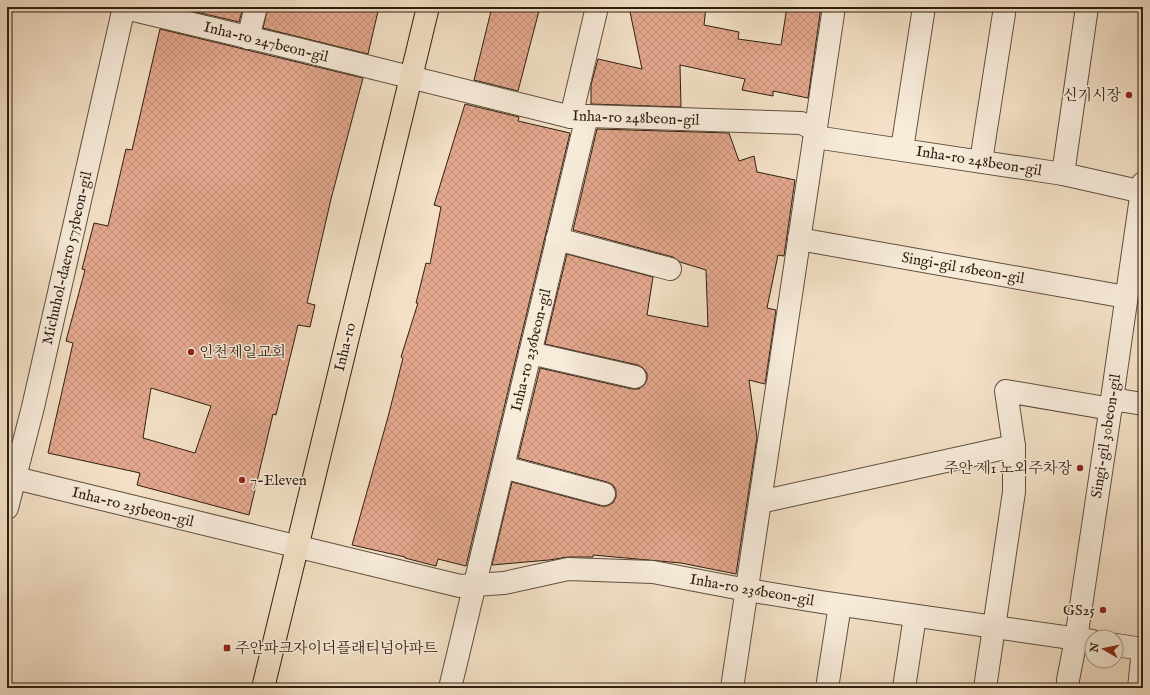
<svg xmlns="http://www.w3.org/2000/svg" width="1150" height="695" font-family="'IM FELL English','Noto Serif KR',serif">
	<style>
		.building { fill: url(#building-cross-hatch); stroke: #2e1f10; fill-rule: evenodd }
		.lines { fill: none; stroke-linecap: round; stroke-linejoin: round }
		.minor-casing { stroke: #5f4f3e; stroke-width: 24 }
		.major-casing { stroke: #2e1f10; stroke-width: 24 }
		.minor { stroke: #f7ebda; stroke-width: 22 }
		.major { stroke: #f3e0c6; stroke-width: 22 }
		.poi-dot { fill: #8f2418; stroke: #f7ebda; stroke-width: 1.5 }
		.labels { text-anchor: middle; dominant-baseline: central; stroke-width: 3; stroke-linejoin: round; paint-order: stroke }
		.street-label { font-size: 15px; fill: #2e1f10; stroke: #f7ebda }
		.poi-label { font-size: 15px; fill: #2e1f10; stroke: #f7ebda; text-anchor: end }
	</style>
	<defs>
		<pattern id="building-cross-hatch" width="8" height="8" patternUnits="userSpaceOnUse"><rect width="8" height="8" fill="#e3a78d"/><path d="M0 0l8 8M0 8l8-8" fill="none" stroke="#c38f79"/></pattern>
	</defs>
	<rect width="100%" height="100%" fill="#f3e0c6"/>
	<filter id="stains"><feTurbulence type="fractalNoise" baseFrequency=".005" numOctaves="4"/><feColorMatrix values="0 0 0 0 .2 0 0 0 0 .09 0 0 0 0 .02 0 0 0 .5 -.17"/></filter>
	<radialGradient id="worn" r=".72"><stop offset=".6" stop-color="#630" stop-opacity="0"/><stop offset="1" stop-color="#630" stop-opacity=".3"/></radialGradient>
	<g class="building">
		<path d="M 175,7 L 243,7 L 239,22 Z"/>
		<path d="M 268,7 L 379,7 L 368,54 L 263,28 Z"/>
		<path d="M 492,7 L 540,7 L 518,91 L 474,80 Z"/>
		<path d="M 629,7 L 706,7 L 704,25 L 739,32 L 738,39 L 781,45 L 787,7 L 821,7 L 808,98 L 773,91 L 773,96 L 742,90 L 745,79 L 680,65 L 681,107 L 591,104 L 591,85 L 598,59 L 642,69 Z"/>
		<path d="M 160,29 L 363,78 L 331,199 L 307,303 L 315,305 L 310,327 L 298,325 L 276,415 L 273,414 L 249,515 L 137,485 L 140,473 L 48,453 L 73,343 L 66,341 L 85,270 L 82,269 L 94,223 L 108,226 L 126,149 L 132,150 ZM 151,388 L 211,406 L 195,453 L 143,438 Z"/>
		<path d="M 465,104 L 519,117 L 518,121 L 570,133 L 466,566 L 438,559 L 436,566 L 405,558 L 405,557 L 352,545 L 388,417 L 403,358 L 401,357 L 418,303 L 416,303 L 426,263 L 430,264 L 441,207 L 434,205 Z"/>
		<path d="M 597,129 L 729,133 L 739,161 L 754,156 L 757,172 L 795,180 L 784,256 L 778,255 L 767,308 L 776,310 L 765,384 L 749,380 L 757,437 L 736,574 L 681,563 L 593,555 L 593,557 L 568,557 L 549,560 L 492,565 L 512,482 L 601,506 L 607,506 L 613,503 L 616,497 L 616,490 L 613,485 L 607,482 L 518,458 L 540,368 L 632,389 L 639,389 L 644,385 L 647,380 L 647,373 L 643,368 L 638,365 L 545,344 L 567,254 L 653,277 L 647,315 L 708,327 L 706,270 L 680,262 L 673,257 L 573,230 Z"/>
	</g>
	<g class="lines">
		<defs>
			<g id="minor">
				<path d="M 121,7 L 293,48 L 571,117 L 587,116 L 801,123 L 816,130"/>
				<path d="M 248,38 L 256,7"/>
				<path d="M 571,117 L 597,7"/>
				<path d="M 815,137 L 1063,174 L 1143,192"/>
				<path d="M 902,149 L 924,7"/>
				<path d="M 981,161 L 1005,7"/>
				<path d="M 1063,174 L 1087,7"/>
				<path d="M 557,239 L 670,269"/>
				<path d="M 799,239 L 1126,297"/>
				<path d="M 530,353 L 635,377"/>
				<path d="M 1112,399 L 1143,404"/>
				<path d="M 503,467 L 604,494"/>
				<path d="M 7,476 L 460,586 L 504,583 L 568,569 L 653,572 L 747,590 L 821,602 L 1092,641"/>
				<path d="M 760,502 L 1014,446"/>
				<path d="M 7,508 L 33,407 L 124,7"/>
				<path d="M 1116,645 L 1143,649"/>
				<path d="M 450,688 L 587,116"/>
				<path d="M 732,688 L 834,7"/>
				<path d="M 827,688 L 840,605"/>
				<path d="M 904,688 L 915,616"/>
				<path d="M 985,688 L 1014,492 L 1014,446 L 1006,391 L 1111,409"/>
				<path d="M 1068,688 L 1068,680 L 1076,639 L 1112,399 L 1143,183"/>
				<path d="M 1139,688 L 1143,649"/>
			</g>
			<path id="major" d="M 263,688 L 428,7"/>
		</defs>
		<use href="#minor" class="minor-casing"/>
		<use href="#major" class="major-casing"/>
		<use href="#minor" class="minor"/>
		<use href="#major" class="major"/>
	</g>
	<g class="poi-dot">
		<circle cx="1129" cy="95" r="4"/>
		<circle cx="191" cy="352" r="4"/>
		<circle cx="1080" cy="468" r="4"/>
		<circle cx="242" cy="480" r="4"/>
		<circle cx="1103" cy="610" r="4"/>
		<rect x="223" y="644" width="8" height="8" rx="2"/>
	</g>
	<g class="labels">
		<g class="street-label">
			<text transform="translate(266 42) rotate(14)">Inha-ro 247beon-gil</text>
			<text transform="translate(636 118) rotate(2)">Inha-ro 248beon-gil</text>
			<text transform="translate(979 161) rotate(9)">Inha-ro 248beon-gil</text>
			<text transform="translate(67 258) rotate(-77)">Michuhol-daero 575beon-gil</text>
			<text transform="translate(963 268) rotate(10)">Singi-gil 16beon-gil</text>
			<text transform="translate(345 347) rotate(-76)">Inha-ro</text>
			<text transform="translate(531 350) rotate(-76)">Inha-ro 236beon-gil</text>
			<text transform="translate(1106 436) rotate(-81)">Singi-gil 30beon-gil</text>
			<text transform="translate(133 507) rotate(14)">Inha-ro 235beon-gil</text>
			<text transform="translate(752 590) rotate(10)">Inha-ro 236beon-gil</text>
		</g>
		<g class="poi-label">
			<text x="1121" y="95">신기시장</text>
			<text x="199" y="352" text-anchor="start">인천제일교회</text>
			<text x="1072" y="468">주안 제1 노외주차장</text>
			<text x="250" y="480" text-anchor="start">7-Eleven</text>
			<text x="1095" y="610">GS25</text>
			<text x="235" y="648" text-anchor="start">주안파크자이더플래티넘아파트</text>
		</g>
	</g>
	<rect width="1150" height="695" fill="none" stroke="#f3e0c6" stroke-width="24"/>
	<rect x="8" y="8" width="1134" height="679" fill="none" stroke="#2e1f10" stroke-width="2"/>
	<rect x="12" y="12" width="1126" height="671" fill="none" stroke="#2e1f10"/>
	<g transform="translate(1104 649) rotate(279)"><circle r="19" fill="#f7ebda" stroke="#a79989"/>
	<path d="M0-3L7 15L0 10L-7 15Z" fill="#8f2418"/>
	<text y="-6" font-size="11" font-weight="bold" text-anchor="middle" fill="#2e1f10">N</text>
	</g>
	<rect width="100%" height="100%" filter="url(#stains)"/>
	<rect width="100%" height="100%" fill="url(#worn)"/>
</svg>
